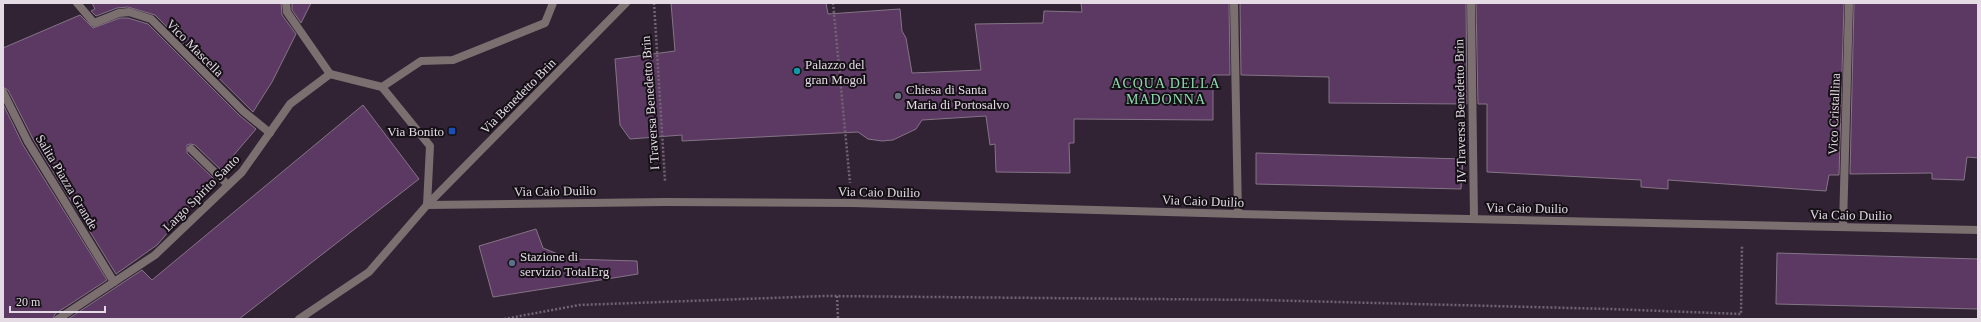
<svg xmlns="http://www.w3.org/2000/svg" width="1981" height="322" font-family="'Times New Roman',serif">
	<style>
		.building { fill: #5c3962; stroke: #857487 }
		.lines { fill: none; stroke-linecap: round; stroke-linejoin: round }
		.path { stroke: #716573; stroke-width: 2.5; stroke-dasharray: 2 2; stroke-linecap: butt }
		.service { stroke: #7b6f6f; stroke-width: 8 }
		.pedestrian { stroke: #7b6f6f; stroke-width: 8 }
		.minor { stroke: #7b6f6f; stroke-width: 8 }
		.tertiary { stroke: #7b6f6f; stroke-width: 8 }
		.culture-dot { fill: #0f9aa8; stroke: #150f16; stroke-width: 1.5 }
		.worship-dot { fill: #6b7280; stroke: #150f16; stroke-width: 1.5 }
		.transit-dot { fill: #1a4fb4; stroke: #150f16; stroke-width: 1.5 }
		.service-dot { fill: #5c6f8a; stroke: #150f16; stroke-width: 1.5 }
		.labels { text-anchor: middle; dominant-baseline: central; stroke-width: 4; stroke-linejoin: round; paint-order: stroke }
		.street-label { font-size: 13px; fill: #e4dbe5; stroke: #150f16 }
		.poi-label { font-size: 13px; fill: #e4dbe5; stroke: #150f16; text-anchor: start }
		.neighbourhood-label { font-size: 14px; letter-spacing: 1px; fill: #8fdcae; stroke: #150f16 }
	</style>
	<rect width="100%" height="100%" fill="#312333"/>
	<g class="building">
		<path d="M 92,3 L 281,3 L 282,15 L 296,34 L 272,82 L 253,112 L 155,15 L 128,7 L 117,8 L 96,16 L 91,11 L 95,9 Z"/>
		<path d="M 292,3 L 311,3 L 301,23 L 292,10 Z"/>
		<path d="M 671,3 L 826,3 L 828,14 L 900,9 L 902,31 L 906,38 L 912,73 L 981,70 L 975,24 L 1043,23 L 1044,11 L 1082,12 L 1081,3 L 1229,3 L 1230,75 L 1213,75 L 1213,120 L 1074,119 L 1074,143 L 1069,143 L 1070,173 L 996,172 L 995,144 L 990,145 L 986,116 L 922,120 L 916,129 L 893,140 L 882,141 L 868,139 L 858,132 L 682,141 L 682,135 L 630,139 L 620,125 L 615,59 L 675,51 Z"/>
		<path d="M 1240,3 L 1466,3 L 1467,104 L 1329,103 L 1329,77 L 1241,75 Z"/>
		<path d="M 1476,3 L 1844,3 L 1839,175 L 1829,175 L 1826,191 L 1668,180 L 1668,189 L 1641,187 L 1641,180 L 1487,172 L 1487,104 L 1478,104 Z"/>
		<path d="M 1854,3 L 1978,3 L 1978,158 L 1967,157 L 1964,180 L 1932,179 L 1932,173 L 1850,174 Z"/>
		<path d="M 80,15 L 93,28 L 120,18 L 128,18 L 148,24 L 239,115 L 256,129 L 221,170 L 195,145 L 190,144 L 187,145 L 187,153 L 214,179 L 157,245 L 116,274 L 33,139 L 8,90 L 3,87 L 3,48 Z"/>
		<path d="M 3,104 L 23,145 L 107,280 L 55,314 L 53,319 L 3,319 Z"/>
		<path d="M 363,105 L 419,179 L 239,319 L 68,319 L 142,270 L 152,280 Z"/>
		<path d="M 1256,153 L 1463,159 L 1461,189 L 1256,184 Z"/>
		<path d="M 536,229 L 543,248 L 570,259 L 637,261 L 638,274 L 493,297 L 479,246 Z"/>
		<path d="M 1777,253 L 1978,259 L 1978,309 L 1776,304 Z"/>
	</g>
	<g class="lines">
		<g class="path">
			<path d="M 654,3 L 665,181"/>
			<path d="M 833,3 L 850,183"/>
			<path d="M 837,296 L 838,319"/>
			<path d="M 504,319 L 579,305 L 825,296 L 1260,300 L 1610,309 L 1741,314 L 1742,245"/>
		</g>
		<g class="service">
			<path d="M 77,3 L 94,23 L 119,13 L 129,12 L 151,19 L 243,111 L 270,133"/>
			<path d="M 286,3 L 287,12 L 330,74"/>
			<path d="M 1234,3 L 1238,214"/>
			<path d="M 1471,3 L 1474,218"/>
			<path d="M 3,92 L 28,142 L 114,282"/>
			<path d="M 191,149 L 228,185"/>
			<path d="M 1843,226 L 1849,3"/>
		</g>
		<path class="pedestrian" d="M 382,87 L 421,61 L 453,60 L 545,23 L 553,3"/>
		<path class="minor" d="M 58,319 L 155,255 L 242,172 L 290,104 L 330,74 L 382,87 L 430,146 L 427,205"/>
		<g class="tertiary">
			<path d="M 427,205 L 666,202 L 852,203 L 1238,214 L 1978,230"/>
			<path d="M 299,319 L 369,272 L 427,205 L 626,3"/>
		</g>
	</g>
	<circle class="culture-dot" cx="797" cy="71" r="4"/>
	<circle class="worship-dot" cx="898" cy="96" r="4"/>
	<rect class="transit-dot" x="448" y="127" width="8" height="8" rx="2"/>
	<circle class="service-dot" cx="512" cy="263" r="4"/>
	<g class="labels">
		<g class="street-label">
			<text transform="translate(195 48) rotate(45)">Vico Mascella</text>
			<text transform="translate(518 96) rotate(-45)">Via Benedetto Brin</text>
			<text transform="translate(650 103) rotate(-94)">I Traversa Benedetto Brin</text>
			<text transform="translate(1460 111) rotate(-91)">IV Traversa Benedetto Brin</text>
			<text transform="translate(1834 114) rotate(-88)">Vico Cristallina</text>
			<text transform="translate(67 182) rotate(59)">Salita Piazza Grande</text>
			<text transform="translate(555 191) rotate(-1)">Via Caio Duilio</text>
			<text transform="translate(879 192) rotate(1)">Via Caio Duilio</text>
			<text transform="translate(201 193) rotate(-45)">Largo Spirito Santo</text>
			<text transform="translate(1203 201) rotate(2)">Via Caio Duilio</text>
			<text transform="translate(1527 208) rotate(1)">Via Caio Duilio</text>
			<text transform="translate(1851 215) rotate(1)">Via Caio Duilio</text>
		</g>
		<g class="poi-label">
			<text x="805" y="64">Palazzo del<tspan x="805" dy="15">gran Mogol</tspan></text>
			<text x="906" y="89">Chiesa di Santa<tspan x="906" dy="15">Maria di Portosalvo</tspan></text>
			<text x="444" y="131" text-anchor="end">Via Bonito</text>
			<text x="520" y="256">Stazione di<tspan x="520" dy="15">servizio TotalErg</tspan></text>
		</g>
		<g class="neighbourhood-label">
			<text x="1166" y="83">ACQUA DELLA<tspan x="1166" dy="16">MADONNA</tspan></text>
		</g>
	</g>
	<rect width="1981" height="322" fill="none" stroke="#e4dbe5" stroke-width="8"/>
	<path d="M10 306v6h95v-6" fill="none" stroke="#e4dbe5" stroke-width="2"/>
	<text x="16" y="306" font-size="12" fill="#e4dbe5" stroke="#150f16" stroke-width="3" paint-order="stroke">20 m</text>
</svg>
